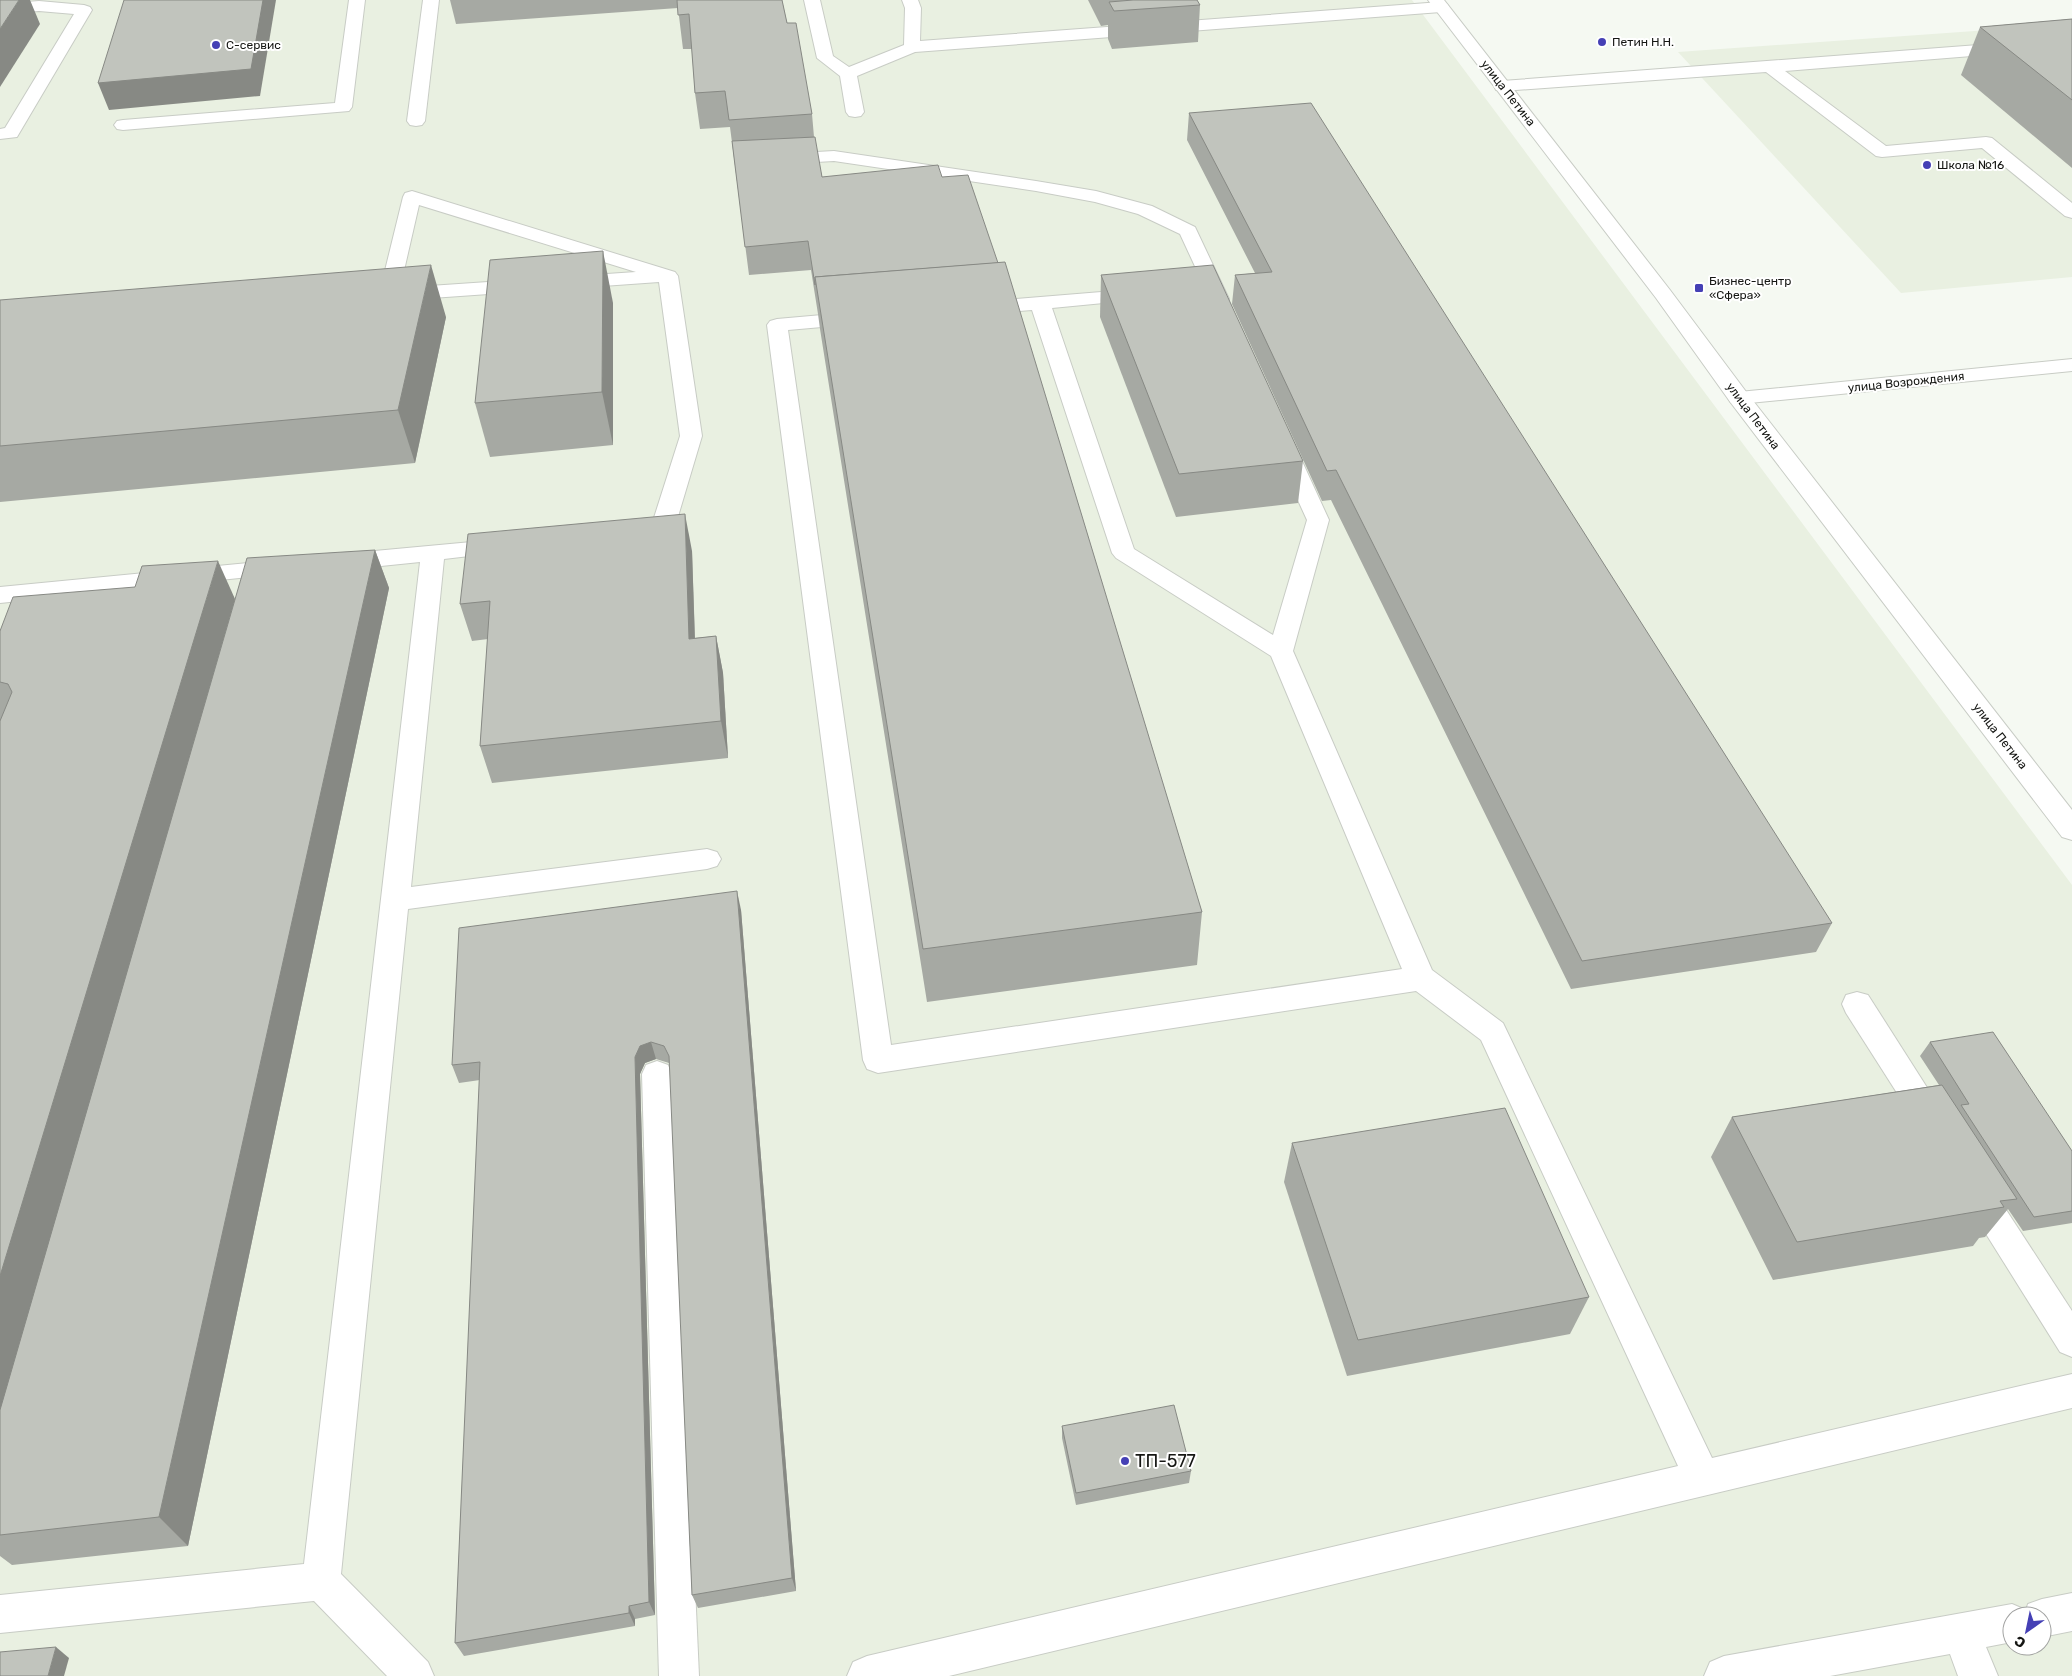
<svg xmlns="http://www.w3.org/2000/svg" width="2072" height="1676" font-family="Rubik,sans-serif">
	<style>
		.built { fill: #e9f0e1; fill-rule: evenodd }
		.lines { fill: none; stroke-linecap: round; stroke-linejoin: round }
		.service-casing { stroke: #c8ccc5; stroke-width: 2 }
		.minor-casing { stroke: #c8ccc5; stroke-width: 2 }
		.tertiary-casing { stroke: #c8ccc5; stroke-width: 2 }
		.service { fill: #fff; fill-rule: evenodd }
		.minor { fill: #fff; fill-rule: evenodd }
		.tertiary { fill: #fff; fill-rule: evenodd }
		.wall { fill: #a6a9a3 }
		.shaded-wall { fill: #878984 }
		.building { fill: #c1c4bd; stroke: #878984 }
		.poi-dot { fill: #4540b5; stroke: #fff; stroke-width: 2 }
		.labels { text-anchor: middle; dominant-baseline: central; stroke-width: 4; stroke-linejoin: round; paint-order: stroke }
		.far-poi-label { font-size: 12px; fill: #151613; stroke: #fff; text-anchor: start }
		.far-street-label { font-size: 12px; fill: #151613; stroke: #fff }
		.near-poi-label { font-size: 18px; fill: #151613; stroke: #fff; text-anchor: start }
	</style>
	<rect width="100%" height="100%" fill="#f5f9f2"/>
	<g class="built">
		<path d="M 0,0 L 1412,0 L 2072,885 L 2072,1676 L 0,1676 ZM 2012,1616 L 2042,1616 L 2042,1646 L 2012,1646 Z"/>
		<path d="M 2072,24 L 2072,277 L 1901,293 L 1678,52 Z"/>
	</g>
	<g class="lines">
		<defs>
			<g id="service">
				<path d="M 349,0 L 365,0 L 352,107 L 349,111 L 123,130 L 117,129 L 114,125 L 117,121 L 123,120 L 335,103 Z"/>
				<path d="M 423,0 L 439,0 L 425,121 L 422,125 L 416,126 L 410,125 L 407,121 Z"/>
				<path d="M 804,0 L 820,0 L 833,56 L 849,67 L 904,45 L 905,8 L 902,0 L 918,0 L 921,8 L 920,41 L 1441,2 L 1447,4 L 1449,7 L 1447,10 L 1441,12 L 915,52 L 857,76 L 864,112 L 861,116 L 855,117 L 849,116 L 846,112 L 840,76 L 817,58 Z"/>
				<path d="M 39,1 L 84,5 L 90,7 L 92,10 L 17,137 L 0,139 L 0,129 L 5,128 L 74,14 L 39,11 L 0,14 L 0,4 Z"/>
				<path d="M 2072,38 L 2072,48 L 1785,71 L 1886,146 L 1986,137 L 1992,138 L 2072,203 L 2072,218 L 2065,216 L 1982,148 L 1882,157 L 1876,156 L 1766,72 L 1502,91 L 1496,90 L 1494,86 L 1496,82 L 1502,81 Z"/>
				<path d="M 834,151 L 1036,181 L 1096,191 L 1152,206 L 1195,227 L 1229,299 L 1226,303 L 1219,305 L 1212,303 L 1180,234 L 1138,214 L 1095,202 L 1036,191 L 834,161 L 781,164 L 775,163 L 772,159 L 775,155 L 781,154 Z"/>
				<path d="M 412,191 L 675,272 L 678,276 L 702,436 L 674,530 L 670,535 L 638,539 L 630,537 L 626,532 L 630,527 L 652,524 L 680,436 L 659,282 L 389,301 L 382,299 L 379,295 L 403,197 L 405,193 ZM 419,205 L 636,272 L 400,288 Z"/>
				<path d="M 1138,289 L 1145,291 L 1148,295 L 1145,299 L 1052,308 L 1134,549 L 1273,635 L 1307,520 L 1274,448 L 1277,443 L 1285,441 L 1293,443 L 1296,448 L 1329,520 L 1293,651 L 1432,970 L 1503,1023 L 1712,1458 L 2072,1374 L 2072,1408 L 949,1676 L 847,1676 L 853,1662 L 867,1656 L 1678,1466 L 1481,1040 L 1416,991 L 878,1073 L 867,1069 L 863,1060 L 767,325 L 770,321 L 777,319 L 856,312 L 863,314 L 866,318 L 863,322 L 856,324 L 788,330 L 891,1045 L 1402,969 L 1271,656 L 1116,558 L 1112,553 L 1032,310 L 981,314 L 974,312 L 971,308 L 974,304 L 981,302 Z"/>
				<path d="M 504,539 L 512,541 L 516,546 L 512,551 L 444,559 L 411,887 L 707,849 L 717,852 L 721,859 L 717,866 L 707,869 L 408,909 L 341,1574 L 428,1662 L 434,1676 L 387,1676 L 314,1601 L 0,1633 L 0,1595 L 304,1564 L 420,562 L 342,570 L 334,567 L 330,562 L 334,557 L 342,554 Z"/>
				<path d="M 280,560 L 288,563 L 292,568 L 288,573 L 0,603 L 0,587 Z"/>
				<path d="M 1857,992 L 1868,995 L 1942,1111 L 1947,1120 L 1942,1129 L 1931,1133 L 1920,1129 L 1846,1013 L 1842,1004 L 1846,995 Z"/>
				<path d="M 657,1061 L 668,1065 L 672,1074 L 699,1676 L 659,1676 L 642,1074 L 646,1065 Z"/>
				<path d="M 1977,1178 L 1988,1182 L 2072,1311 L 2072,1357 L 2060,1352 L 1966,1202 L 1961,1192 L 1966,1182 Z"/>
				<path d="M 2072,1593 L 2072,1631 L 2042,1637 L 2042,1616 L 2012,1616 L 2012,1642 L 1986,1647 L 1998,1676 L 1958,1676 L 1950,1654 L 1830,1676 L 1704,1676 L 1710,1662 L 1724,1656 L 2012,1604 L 2026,1610 L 2028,1604 L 2042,1599 Z"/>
			</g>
			<path id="minor" d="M 2072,359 L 2072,371 L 1739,404 L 1731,403 L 1728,398 L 1731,393 L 1739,392 Z"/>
			<path id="tertiary" d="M 1428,0 L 1444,0 L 1670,290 L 1747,393 L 2072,810 L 2072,840 L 2062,837 L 1731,403 L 1656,298 Z"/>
		</defs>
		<use href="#service" class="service-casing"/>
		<use href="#minor" class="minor-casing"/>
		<use href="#tertiary" class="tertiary-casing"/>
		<use href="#service" class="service"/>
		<use href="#minor" class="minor"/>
		<use href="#tertiary" class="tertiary"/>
	</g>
	<g class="wall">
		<path d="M 450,0 L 782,0 L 787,23 L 812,114 L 814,137 L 822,177 L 942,177 L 1202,912 L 1197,965 L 927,1002 L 820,329 L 818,314 L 811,270 L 749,275 L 730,127 L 700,129 L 695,93 L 692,49 L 683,49 L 678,8 L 456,24 Z"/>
		<path d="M 1088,0 L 1197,0 L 1200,5 L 1198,42 L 1112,49 L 1108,39 L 1108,25 L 1101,26 Z"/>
		<path d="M 2072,19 L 2072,168 L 1961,75 L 1980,27 Z"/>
		<path d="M 1189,113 L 1832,923 L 1816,952 L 1571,989 L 1331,500 L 1322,501 L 1232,304 L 1235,275 L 1255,273 L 1187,140 Z"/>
		<path d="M 1101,275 L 1303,461 L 1298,503 L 1176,517 L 1100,317 Z"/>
		<path d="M 0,300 L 446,317 L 415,463 L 0,502 Z"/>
		<path d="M 613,303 L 613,445 L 490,457 L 475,403 Z"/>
		<path d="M 375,550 L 389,588 L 188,1546 L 12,1565 L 0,1556 L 0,630 L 235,599 Z"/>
		<path d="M 692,551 L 695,638 L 716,636 L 723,673 L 728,758 L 492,783 L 480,746 L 488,639 L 472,641 L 460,604 Z"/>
		<path d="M 741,910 L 796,1591 L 698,1608 L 692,1595 L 670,1065 L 669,1063 L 656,1059 L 645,1063 L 640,1074 L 655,1615 L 635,1619 L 635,1626 L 464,1656 L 455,1643 L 480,1080 L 459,1083 L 452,1065 Z"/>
		<path d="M 1930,1042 L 2072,1151 L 2072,1223 L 2023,1231 L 2008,1209 L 1985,1237 L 1979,1238 L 1973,1246 L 1773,1280 L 1711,1157 L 1732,1117 L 1939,1085 L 1920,1056 Z"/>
		<path d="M 1292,1143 L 1589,1297 L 1570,1334 L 1347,1376 L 1284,1182 Z"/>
		<path d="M 1062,1426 L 1191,1471 L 1189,1483 L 1076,1505 L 1062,1438 Z"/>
	</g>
	<g class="shaded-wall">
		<path d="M 19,0 L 30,0 L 40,24 L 0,87 L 0,29 Z"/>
		<path d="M 263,0 L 276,0 L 260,96 L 109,110 L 98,83 Z"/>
		<path d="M 603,251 L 613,303 L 613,445 L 602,392 Z"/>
		<path d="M 431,265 L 446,317 L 415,463 L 398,410 Z"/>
		<path d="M 685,514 L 692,551 L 696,676 L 689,639 Z"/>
		<path d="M 375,550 L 389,588 L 188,1546 L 159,1517 Z"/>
		<path d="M 218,561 L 235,599 L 0,1415 L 0,1276 Z"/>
		<path d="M 716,636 L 723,673 L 728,758 L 721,721 Z"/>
		<path d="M 737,891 L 741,910 L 796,1591 L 792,1578 Z"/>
		<path d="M 651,1042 L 656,1059 L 645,1063 L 640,1074 L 655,1615 L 649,1602 L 635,1057 L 640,1046 Z"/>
		<path d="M 629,1606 L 635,1619 L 635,1626 L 629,1613 Z"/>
		<path d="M 56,1647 L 69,1658 L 64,1676 L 48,1676 Z"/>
	</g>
	<g class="building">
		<path d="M 0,0 L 19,0 L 0,29 Z"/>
		<path d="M 124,0 L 263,0 L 251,69 L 98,83 Z"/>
		<path d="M 677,0 L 782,0 L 787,23 L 796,23 L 812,114 L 729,120 L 725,91 L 695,93 L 689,14 L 678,15 Z"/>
		<path d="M 1133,0 L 1197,0 L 1200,5 L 1114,11 L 1109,2 Z"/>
		<path d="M 2072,19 L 2072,100 L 1980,27 Z"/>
		<path d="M 1311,103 L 1832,923 L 1582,961 L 1336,470 L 1327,471 L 1235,275 L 1272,272 L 1189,113 Z"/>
		<path d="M 815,137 L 822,177 L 938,165 L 942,177 L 968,175 L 998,263 L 815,277 L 815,285 L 808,241 L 745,247 L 732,141 Z"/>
		<path d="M 603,251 L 602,392 L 475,403 L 490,260 Z"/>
		<path d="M 1005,262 L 1202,912 L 923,949 L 815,277 Z"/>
		<path d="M 431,265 L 398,410 L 0,446 L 0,300 Z"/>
		<path d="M 1213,265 L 1303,461 L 1179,474 L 1101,275 Z"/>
		<path d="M 685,514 L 689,639 L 716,636 L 721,721 L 480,746 L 490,601 L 460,604 L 468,534 Z"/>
		<path d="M 375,550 L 159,1517 L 0,1535 L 0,1410 L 247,558 Z"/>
		<path d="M 218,561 L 0,1276 L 0,721 L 12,692 L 8,684 L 0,682 L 0,631 L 13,597 L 135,587 L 142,566 Z"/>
		<path d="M 737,891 L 792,1578 L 692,1595 L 669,1056 L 664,1046 L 651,1042 L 640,1046 L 635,1057 L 649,1602 L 629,1606 L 629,1613 L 455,1643 L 480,1062 L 452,1065 L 459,928 Z"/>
		<path d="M 1993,1032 L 2072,1151 L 2072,1211 L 2034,1217 L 1961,1105 L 1969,1104 L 1930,1042 Z"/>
		<path d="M 1942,1085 L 2017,1199 L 2000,1201 L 2004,1207 L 1797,1242 L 1732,1117 Z"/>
		<path d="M 1505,1108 L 1589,1297 L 1358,1340 L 1292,1143 Z"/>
		<path d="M 1174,1405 L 1191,1471 L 1076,1493 L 1062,1426 Z"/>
		<path d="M 56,1647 L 48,1676 L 0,1676 L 0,1652 Z"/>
	</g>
	<g class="poi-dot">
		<circle cx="1602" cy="42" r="5"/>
		<circle cx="216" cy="45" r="5"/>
		<circle cx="1927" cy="165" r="5"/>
		<rect x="1694" y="283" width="10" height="10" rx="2.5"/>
		<circle cx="1125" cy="1461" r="5"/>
	</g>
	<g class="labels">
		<g class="far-poi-label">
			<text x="1612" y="42">Петин Н.Н.</text>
			<text x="226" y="45">С-сервис</text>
			<text x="1937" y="165">Школа №16</text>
			<text x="1709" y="281">Бизнес-центр<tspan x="1709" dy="14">«Сфера»</tspan></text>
		</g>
		<g class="far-street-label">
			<text transform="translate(1508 93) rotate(52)">улица Петина</text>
			<text transform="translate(1906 382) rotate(-6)">улица Возрождения</text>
			<text transform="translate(1753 416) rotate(53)">улица Петина</text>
			<text transform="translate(2000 736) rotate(52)">улица Петина</text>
		</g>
		<g class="near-poi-label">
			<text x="1135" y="1461">ТП-577</text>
		</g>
	</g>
	<g transform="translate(2027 1631) rotate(213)"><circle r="24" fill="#ffffff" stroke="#a1a2a1"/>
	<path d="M0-4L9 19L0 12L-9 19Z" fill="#4540b5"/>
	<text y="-8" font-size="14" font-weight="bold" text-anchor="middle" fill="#151613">С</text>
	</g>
</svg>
